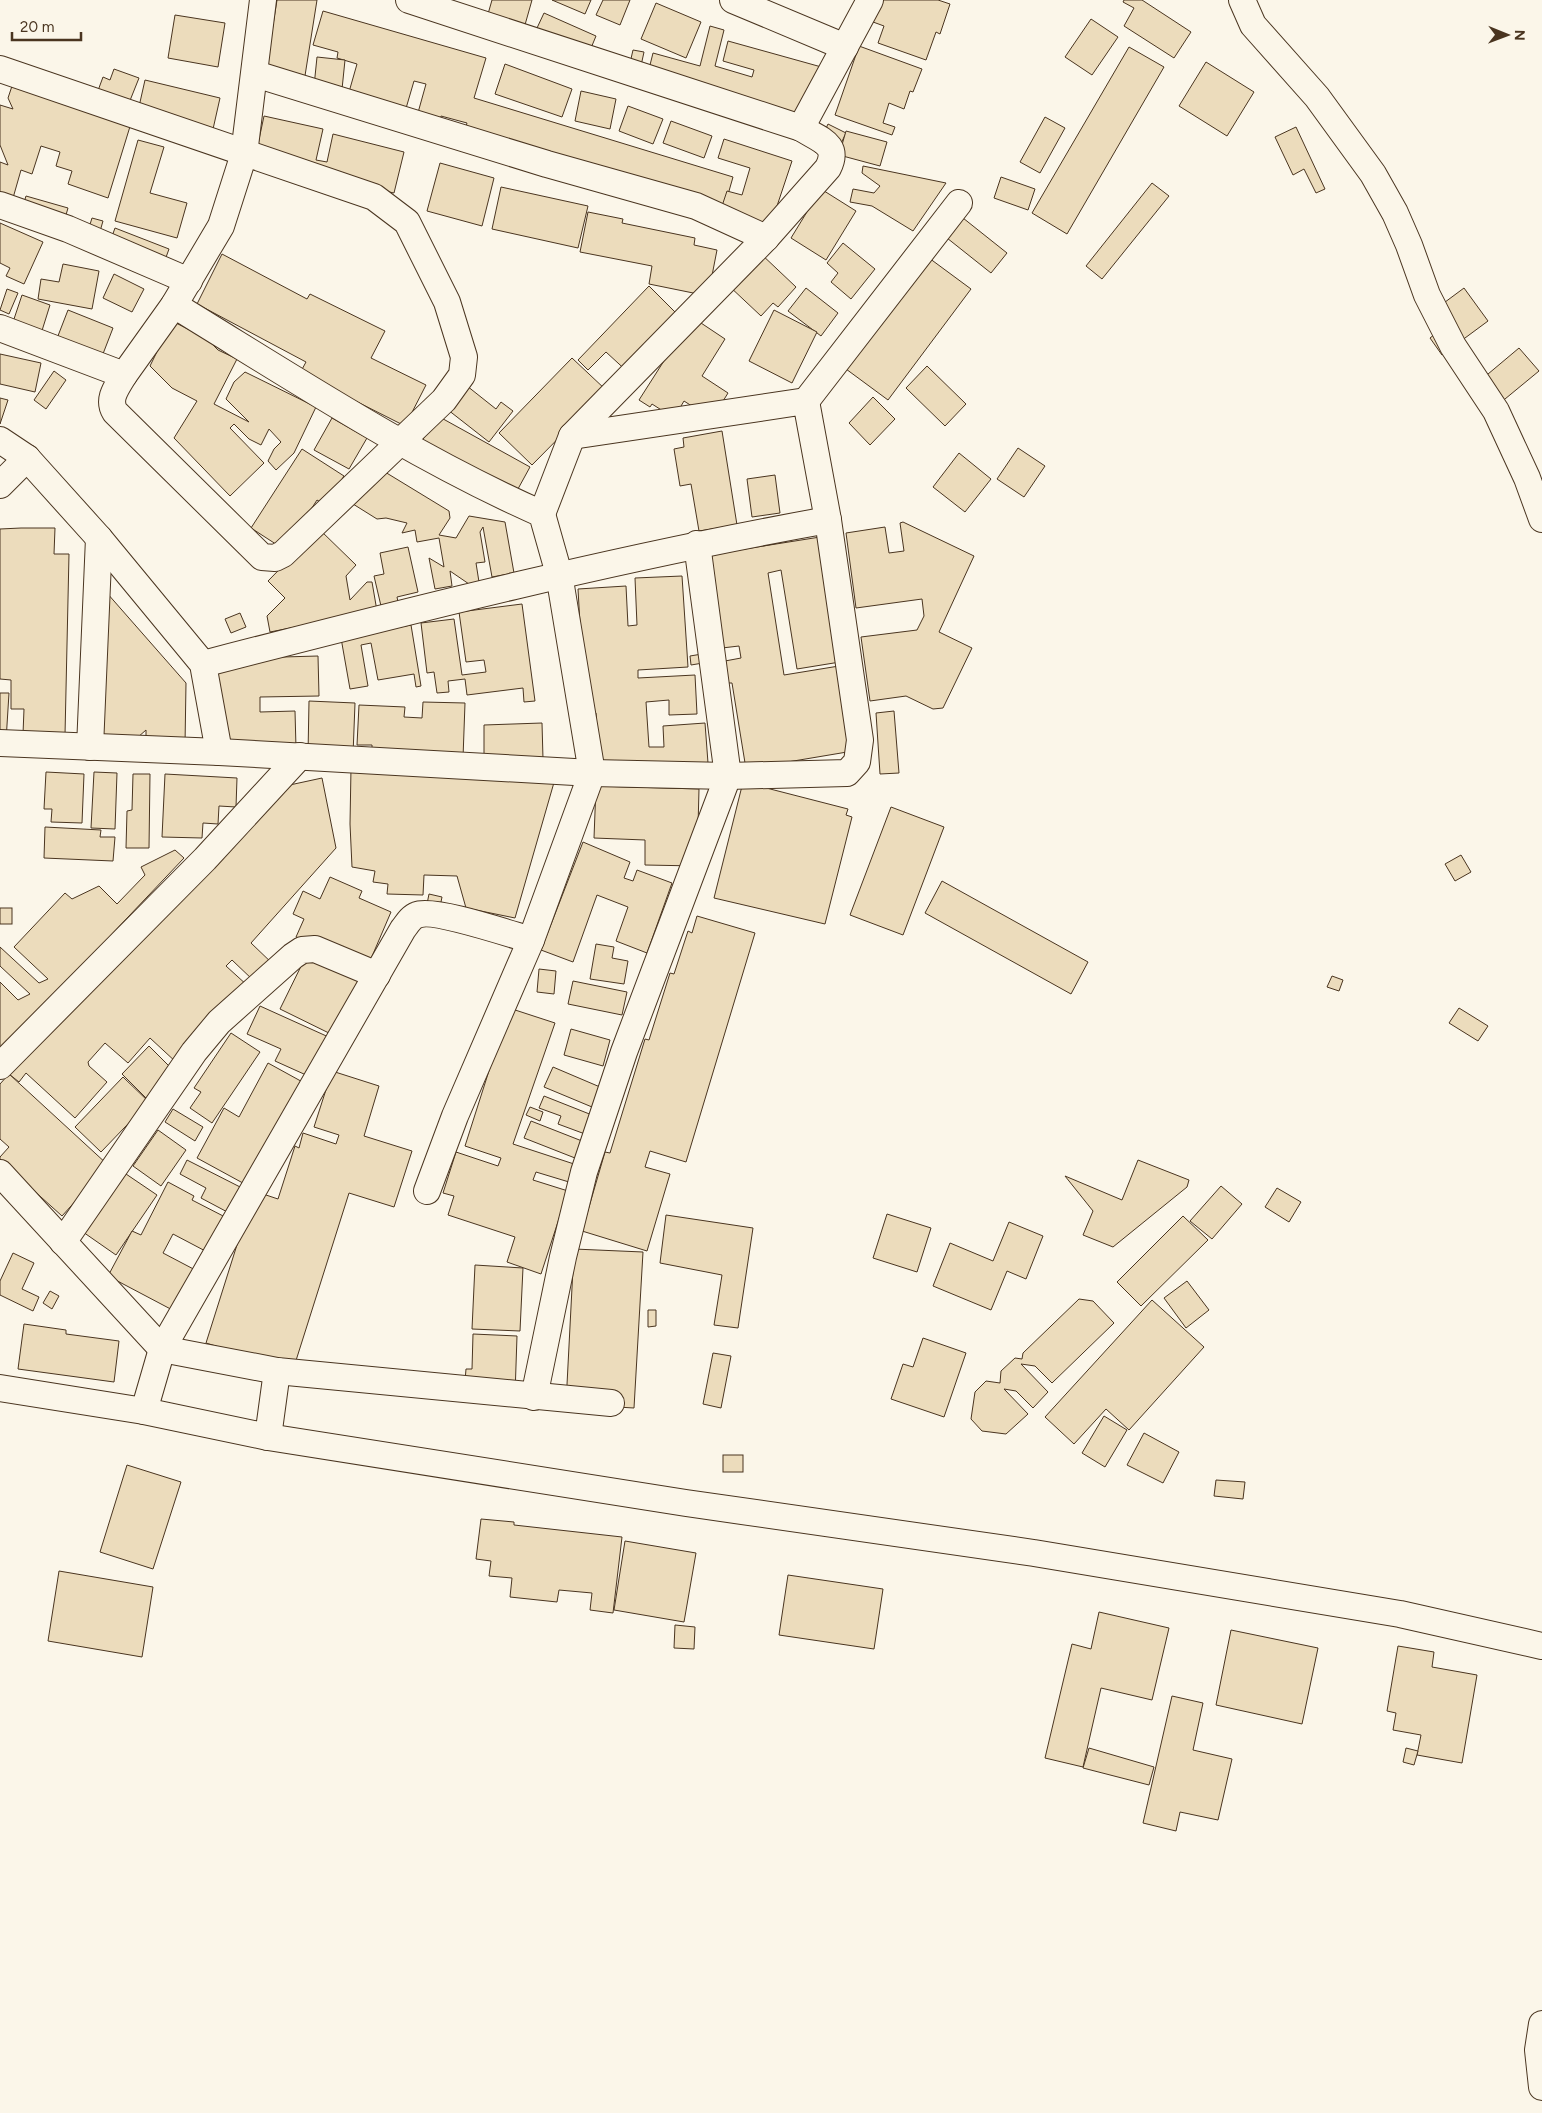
<svg xmlns="http://www.w3.org/2000/svg" width="1542" height="2113" font-family="Figtree,sans-serif">
	<style>
		.building { fill: #ecdcbc; stroke: #4a3520 }
		.lines { fill: none; stroke-linecap: round; stroke-linejoin: round }
		.minor-casing { stroke: #4a3520; stroke-width: 28 }
		.minor { stroke: #fbf6e9; stroke-width: 26 }
	</style>
	<rect width="100%" height="100%" fill="#fbf6e9"/>
	<g class="building">
		<path d="M 277,0 L 317,0 L 304,82 L 265,75 Z"/>
		<path d="M 492,0 L 532,0 L 521,39 L 484,28 Z"/>
		<path d="M 552,0 L 591,0 L 585,14 Z"/>
		<path d="M 603,0 L 630,0 L 620,25 L 596,15 Z"/>
		<path d="M 880,0 L 938,0 L 950,4 L 940,34 L 936,32 L 926,60 L 878,43 L 884,26 L 873,22 Z"/>
		<path d="M 1124,0 L 1142,0 L 1191,32 L 1174,58 L 1124,26 L 1134,8 L 1123,2 Z"/>
		<path d="M 656,3 L 701,22 L 686,58 L 641,39 Z"/>
		<path d="M 323,11 L 486,58 L 474,98 L 733,177 L 721,219 L 460,148 L 467,123 L 441,116 L 436,134 L 414,127 L 426,84 L 414,81 L 402,122 L 345,106 L 357,64 L 337,58 L 338,52 L 313,45 Z"/>
		<path d="M 544,13 L 596,36 L 584,65 L 573,43 L 537,28 Z"/>
		<path d="M 175,15 L 225,23 L 218,67 L 168,58 Z"/>
		<path d="M 1091,19 L 1118,37 L 1092,75 L 1065,57 Z"/>
		<path d="M 710,26 L 724,30 L 715,66 L 752,77 L 754,70 L 723,61 L 728,41 L 825,68 L 800,138 L 644,89 L 653,53 L 700,66 Z"/>
		<path d="M 859,46 L 922,69 L 913,92 L 910,91 L 904,109 L 889,103 L 883,123 L 895,127 L 892,135 L 835,115 Z"/>
		<path d="M 1129,47 L 1164,67 L 1067,234 L 1032,213 Z"/>
		<path d="M 633,50 L 644,52 L 637,84 L 630,63 Z"/>
		<path d="M 317,57 L 345,60 L 341,99 L 313,96 Z"/>
		<path d="M 1206,62 L 1254,92 L 1227,136 L 1179,106 Z"/>
		<path d="M 505,64 L 572,89 L 562,117 L 495,94 Z"/>
		<path d="M 114,69 L 139,78 L 127,108 L 96,96 L 103,77 L 110,80 Z"/>
		<path d="M 145,80 L 220,98 L 211,138 L 136,120 Z"/>
		<path d="M 13,83 L 132,120 L 108,198 L 68,184 L 72,171 L 56,166 L 60,152 L 41,146 L 32,174 L 21,170 L 13,198 L 0,194 L 0,162 L 8,165 L 0,145 L 0,105 L 13,109 L 8,98 Z"/>
		<path d="M 581,91 L 616,99 L 610,129 L 575,121 Z"/>
		<path d="M 628,106 L 663,119 L 653,144 L 619,131 Z"/>
		<path d="M 264,116 L 323,129 L 316,160 L 327,162 L 333,134 L 404,152 L 394,193 L 254,163 Z"/>
		<path d="M 1045,117 L 1065,128 L 1040,173 L 1020,162 Z"/>
		<path d="M 671,121 L 712,136 L 704,158 L 663,143 Z"/>
		<path d="M 828,124 L 846,133 L 833,160 L 815,152 Z"/>
		<path d="M 1296,127 L 1325,189 L 1316,193 L 1304,169 L 1293,175 L 1275,137 Z"/>
		<path d="M 846,131 L 887,142 L 880,166 L 839,155 Z"/>
		<path d="M 724,139 L 792,161 L 766,239 L 716,224 L 727,191 L 742,195 L 750,168 L 718,158 Z"/>
		<path d="M 138,140 L 164,147 L 150,193 L 187,203 L 177,238 L 115,221 Z"/>
		<path d="M 440,163 L 494,178 L 482,226 L 427,211 Z"/>
		<path d="M 863,166 L 946,183 L 913,231 L 872,206 L 850,202 L 853,189 L 874,193 L 880,186 L 862,173 Z"/>
		<path d="M 1001,177 L 1035,189 L 1028,210 L 994,198 Z"/>
		<path d="M 1152,183 L 1169,196 L 1102,279 L 1086,266 Z"/>
		<path d="M 501,187 L 588,206 L 578,248 L 492,229 Z"/>
		<path d="M 821,189 L 856,211 L 826,260 L 791,238 Z"/>
		<path d="M 26,196 L 68,208 L 61,232 L 19,219 Z"/>
		<path d="M 588,212 L 623,219 L 622,223 L 695,238 L 694,245 L 717,250 L 708,296 L 649,284 L 652,266 L 580,252 Z"/>
		<path d="M 92,218 L 103,221 L 96,245 L 87,234 Z"/>
		<path d="M 963,218 L 1007,253 L 991,273 L 947,238 Z"/>
		<path d="M 0,223 L 43,242 L 24,284 L 6,276 L 10,268 L 0,263 Z"/>
		<path d="M 115,228 L 169,249 L 160,274 L 106,253 Z"/>
		<path d="M 843,243 L 875,269 L 851,299 L 831,282 L 838,273 L 827,263 Z"/>
		<path d="M 759,252 L 796,287 L 778,307 L 773,303 L 761,316 L 728,285 Z"/>
		<path d="M 222,254 L 307,299 L 310,294 L 385,331 L 371,358 L 426,385 L 405,426 L 300,373 L 306,362 L 197,304 Z"/>
		<path d="M 929,258 L 971,289 L 888,400 L 846,369 Z"/>
		<path d="M 63,264 L 99,271 L 92,309 L 38,299 L 41,279 L 59,282 Z"/>
		<path d="M 114,274 L 144,289 L 132,312 L 103,298 Z"/>
		<path d="M 649,286 L 683,320 L 631,375 L 606,352 L 588,370 L 578,360 Z"/>
		<path d="M 806,288 L 838,313 L 821,336 L 788,311 Z"/>
		<path d="M 1464,288 L 1488,321 L 1442,355 L 1430,338 L 1444,327 L 1433,311 Z"/>
		<path d="M 7,289 L 18,293 L 9,314 L 0,310 Z"/>
		<path d="M 22,295 L 50,305 L 40,337 L 11,328 Z"/>
		<path d="M 68,310 L 113,328 L 101,359 L 56,341 Z"/>
		<path d="M 774,310 L 817,332 L 792,383 L 749,361 Z"/>
		<path d="M 692,317 L 725,339 L 702,376 L 728,393 L 712,419 L 684,401 L 674,418 L 652,404 L 650,407 L 639,400 Z"/>
		<path d="M 172,321 L 206,338 L 218,350 L 237,359 L 214,404 L 249,422 L 226,399 L 234,382 L 245,372 L 316,407 L 294,453 L 276,470 L 268,461 L 274,449 L 281,442 L 269,429 L 261,445 L 249,439 L 234,424 L 230,428 L 264,463 L 230,496 L 174,438 L 197,401 L 172,388 L 150,366 Z"/>
		<path d="M 1519,348 L 1539,371 L 1488,413 L 1469,390 Z"/>
		<path d="M 0,354 L 41,363 L 35,392 L 0,384 Z"/>
		<path d="M 572,358 L 606,390 L 532,465 L 499,433 Z"/>
		<path d="M 927,366 L 966,404 L 945,426 L 906,388 Z"/>
		<path d="M 54,371 L 66,380 L 46,409 L 34,400 Z"/>
		<path d="M 462,382 L 496,409 L 501,402 L 513,411 L 489,442 L 443,406 Z"/>
		<path d="M 873,397 L 895,419 L 870,445 L 849,423 Z"/>
		<path d="M 0,398 L 8,400 L 0,424 Z"/>
		<path d="M 436,415 L 530,467 L 513,498 L 420,445 Z"/>
		<path d="M 332,418 L 367,438 L 349,469 L 314,450 Z"/>
		<path d="M 722,431 L 737,525 L 699,531 L 691,484 L 680,486 L 674,449 L 684,447 L 683,438 Z"/>
		<path d="M 1018,448 L 1045,466 L 1024,497 L 997,479 Z"/>
		<path d="M 302,449 L 344,476 L 325,505 L 317,500 L 285,550 L 251,528 Z"/>
		<path d="M 959,453 L 991,479 L 965,512 L 933,487 Z"/>
		<path d="M 385,472 L 449,511 L 450,518 L 439,535 L 456,538 L 469,516 L 505,522 L 514,573 L 492,577 L 483,527 L 480,532 L 485,562 L 476,563 L 479,582 L 469,584 L 450,571 L 452,586 L 435,589 L 429,558 L 444,567 L 439,538 L 417,542 L 415,530 L 402,533 L 407,523 L 386,518 L 377,519 L 353,504 Z"/>
		<path d="M 775,475 L 780,513 L 752,517 L 747,479 Z"/>
		<path d="M 903,522 L 974,556 L 939,632 L 972,648 L 943,708 L 933,709 L 906,696 L 870,701 L 861,637 L 917,630 L 924,616 L 922,599 L 856,608 L 846,533 L 885,527 L 889,553 L 904,551 L 900,523 Z"/>
		<path d="M 21,528 L 55,528 L 54,554 L 69,554 L 65,735 L 23,734 L 24,709 L 11,709 L 11,680 L 0,679 L 0,529 Z"/>
		<path d="M 319,529 L 356,565 L 346,576 L 350,600 L 367,582 L 372,582 L 377,611 L 270,632 L 267,616 L 285,598 L 268,581 Z"/>
		<path d="M 820,537 L 840,662 L 797,669 L 781,570 L 768,573 L 784,675 L 839,666 L 853,751 L 746,769 L 732,683 L 728,683 L 725,661 L 741,658 L 739,646 L 722,648 L 707,555 Z"/>
		<path d="M 408,547 L 418,592 L 397,597 L 398,602 L 381,606 L 374,576 L 384,574 L 380,553 Z"/>
		<path d="M 85,568 L 186,683 L 185,745 L 146,744 L 146,730 L 129,745 L 83,744 Z"/>
		<path d="M 682,576 L 688,667 L 638,670 L 638,678 L 695,675 L 697,714 L 669,715 L 669,700 L 646,702 L 649,747 L 664,747 L 663,726 L 705,723 L 708,763 L 599,769 L 596,713 L 585,713 L 578,589 L 626,586 L 628,626 L 637,625 L 635,578 Z"/>
		<path d="M 522,604 L 535,701 L 524,702 L 523,688 L 467,695 L 465,679 L 448,681 L 449,692 L 437,693 L 434,672 L 427,673 L 421,623 L 454,619 L 462,675 L 486,672 L 484,660 L 466,662 L 459,612 Z"/>
		<path d="M 240,613 L 246,627 L 231,633 L 225,619 Z"/>
		<path d="M 411,625 L 421,686 L 416,687 L 414,674 L 378,680 L 371,643 L 361,645 L 368,686 L 350,689 L 341,638 Z"/>
		<path d="M 702,654 L 703,663 L 691,665 L 690,656 Z"/>
		<path d="M 318,656 L 319,696 L 260,697 L 260,712 L 295,711 L 296,748 L 216,750 L 213,659 Z"/>
		<path d="M 0,693 L 9,693 L 6,741 L 0,741 Z"/>
		<path d="M 309,701 L 355,703 L 353,755 L 308,754 Z"/>
		<path d="M 423,702 L 465,703 L 463,758 L 372,755 L 372,745 L 357,745 L 359,705 L 405,707 L 404,717 L 422,718 Z"/>
		<path d="M 894,711 L 899,773 L 880,774 L 876,713 Z"/>
		<path d="M 542,723 L 543,759 L 484,761 L 484,725 Z"/>
		<path d="M 351,768 L 557,772 L 515,918 L 466,908 L 457,876 L 424,875 L 423,895 L 387,894 L 388,884 L 373,882 L 375,871 L 352,867 L 350,824 Z"/>
		<path d="M 46,772 L 84,774 L 82,823 L 51,822 L 52,809 L 44,809 Z"/>
		<path d="M 94,772 L 117,773 L 115,829 L 91,828 Z"/>
		<path d="M 133,774 L 150,774 L 149,848 L 126,848 L 127,811 L 132,810 Z"/>
		<path d="M 165,774 L 237,778 L 236,807 L 219,806 L 218,824 L 203,823 L 202,838 L 162,837 Z"/>
		<path d="M 322,778 L 336,848 L 251,943 L 275,966 L 254,981 L 232,960 L 226,966 L 248,986 L 177,1063 L 150,1038 L 128,1063 L 105,1043 L 88,1062 L 89,1066 L 107,1082 L 75,1118 L 26,1073 L 19,1082 L 9,1074 L 285,786 Z"/>
		<path d="M 743,782 L 848,809 L 846,815 L 852,817 L 825,924 L 714,898 Z"/>
		<path d="M 596,786 L 699,789 L 697,866 L 645,865 L 645,840 L 594,838 Z"/>
		<path d="M 891,807 L 944,827 L 903,935 L 850,915 Z"/>
		<path d="M 45,827 L 101,830 L 100,837 L 115,837 L 113,861 L 44,858 Z"/>
		<path d="M 583,842 L 630,862 L 624,878 L 633,881 L 637,870 L 672,883 L 647,953 L 616,941 L 628,907 L 597,895 L 573,962 L 541,950 Z"/>
		<path d="M 175,850 L 184,858 L 0,1052 L 0,982 L 18,1000 L 30,994 L 0,966 L 0,947 L 39,983 L 48,979 L 14,947 L 65,893 L 72,899 L 99,886 L 117,904 L 145,875 L 141,867 Z"/>
		<path d="M 1461,855 L 1471,872 L 1455,881 L 1445,864 Z"/>
		<path d="M 330,877 L 362,891 L 359,898 L 391,912 L 367,968 L 296,937 L 304,919 L 293,914 L 303,891 L 320,899 Z"/>
		<path d="M 942,881 L 1088,962 L 1071,994 L 925,913 Z"/>
		<path d="M 429,894 L 442,897 L 439,912 L 426,909 Z"/>
		<rect x="0" y="908" width="12" height="16"/>
		<path d="M 697,916 L 755,933 L 686,1162 L 650,1151 L 645,1167 L 670,1174 L 647,1251 L 582,1231 L 605,1152 L 610,1153 L 645,1039 L 649,1040 L 670,973 L 674,974 L 688,931 L 692,933 Z"/>
		<path d="M 596,944 L 614,947 L 612,958 L 628,961 L 624,984 L 590,979 Z"/>
		<path d="M 307,954 L 361,981 L 335,1036 L 280,1009 Z"/>
		<path d="M 539,969 L 556,971 L 554,994 L 537,992 Z"/>
		<path d="M 1332,976 L 1343,980 L 1339,991 L 1327,987 Z"/>
		<path d="M 573,981 L 627,992 L 622,1015 L 568,1004 Z"/>
		<path d="M 260,1006 L 333,1039 L 315,1079 L 275,1061 L 281,1049 L 247,1034 Z"/>
		<path d="M 509,1008 L 555,1023 L 513,1144 L 574,1164 L 569,1182 L 536,1172 L 533,1180 L 568,1191 L 541,1274 L 507,1262 L 515,1237 L 448,1215 L 454,1196 L 443,1193 L 456,1152 L 498,1166 L 501,1158 L 465,1146 Z"/>
		<path d="M 1459,1008 L 1488,1026 L 1478,1041 L 1449,1023 Z"/>
		<path d="M 571,1029 L 610,1040 L 603,1066 L 564,1055 Z"/>
		<path d="M 231,1033 L 260,1052 L 212,1123 L 190,1108 L 201,1092 L 194,1088 Z"/>
		<path d="M 149,1046 L 174,1071 L 147,1099 L 122,1074 Z"/>
		<path d="M 268,1063 L 308,1085 L 252,1188 L 197,1158 L 224,1108 L 239,1117 Z"/>
		<path d="M 553,1067 L 600,1087 L 592,1107 L 544,1087 Z"/>
		<path d="M 332,1071 L 379,1086 L 364,1136 L 412,1151 L 394,1207 L 349,1193 L 293,1370 L 206,1343 L 254,1191 L 278,1199 L 295,1146 L 299,1148 L 303,1133 L 336,1144 L 339,1135 L 314,1127 Z"/>
		<path d="M 9,1074 L 108,1165 L 62,1216 L 0,1160 L 0,1157 L 9,1147 L 0,1139 L 0,1084 Z"/>
		<path d="M 123,1077 L 149,1102 L 101,1152 L 75,1127 Z"/>
		<path d="M 544,1096 L 592,1115 L 585,1134 L 558,1124 L 561,1116 L 539,1108 Z"/>
		<path d="M 530,1107 L 543,1112 L 540,1121 L 526,1115 Z"/>
		<path d="M 173,1109 L 203,1127 L 195,1141 L 165,1122 Z"/>
		<path d="M 531,1121 L 582,1141 L 575,1158 L 524,1138 Z"/>
		<path d="M 158,1130 L 186,1150 L 161,1186 L 133,1166 Z"/>
		<path d="M 187,1160 L 246,1190 L 233,1215 L 201,1198 L 206,1188 L 180,1174 Z"/>
		<path d="M 1138,1160 L 1189,1180 L 1187,1187 L 1113,1247 L 1083,1235 L 1093,1211 L 1065,1176 L 1122,1200 Z"/>
		<path d="M 126,1174 L 157,1195 L 116,1255 L 83,1232 Z"/>
		<path d="M 168,1182 L 194,1196 L 192,1200 L 229,1219 L 211,1254 L 173,1234 L 163,1253 L 201,1273 L 180,1314 L 108,1276 L 132,1231 L 141,1235 Z"/>
		<path d="M 1221,1186 L 1242,1204 L 1212,1239 L 1190,1221 Z"/>
		<path d="M 1277,1188 L 1301,1202 L 1289,1222 L 1265,1207 Z"/>
		<path d="M 887,1214 L 931,1228 L 917,1272 L 873,1258 Z"/>
		<path d="M 666,1215 L 753,1228 L 738,1328 L 714,1325 L 722,1275 L 660,1263 Z"/>
		<path d="M 1183,1216 L 1208,1240 L 1141,1306 L 1117,1282 Z"/>
		<path d="M 1009,1222 L 1043,1236 L 1026,1279 L 1007,1271 L 991,1310 L 933,1286 L 950,1243 L 993,1261 Z"/>
		<path d="M 574,1249 L 643,1252 L 634,1408 L 566,1404 Z"/>
		<path d="M 13,1253 L 34,1263 L 22,1289 L 39,1297 L 33,1311 L 0,1295 L 0,1281 Z"/>
		<path d="M 475,1265 L 523,1268 L 520,1331 L 472,1329 Z"/>
		<path d="M 1187,1281 L 1209,1310 L 1186,1328 L 1164,1298 Z"/>
		<path d="M 50,1291 L 59,1296 L 52,1309 L 43,1303 Z"/>
		<path d="M 1079,1299 L 1093,1301 L 1114,1323 L 1052,1383 L 1035,1366 L 1021,1364 L 1048,1392 L 1033,1408 L 1016,1391 L 1004,1389 L 1028,1414 L 1006,1434 L 982,1431 L 971,1419 L 975,1392 L 986,1381 L 1000,1383 L 1001,1371 L 1015,1358 L 1022,1359 L 1023,1353 Z"/>
		<path d="M 1152,1300 L 1204,1347 L 1129,1430 L 1106,1409 L 1074,1444 L 1045,1417 Z"/>
		<path d="M 648,1310 L 656,1310 L 656,1326 L 648,1327 Z"/>
		<path d="M 24,1324 L 66,1330 L 66,1334 L 119,1341 L 114,1382 L 18,1369 Z"/>
		<path d="M 473,1334 L 517,1336 L 515,1395 L 464,1393 L 466,1369 L 472,1369 Z"/>
		<path d="M 923,1338 L 966,1353 L 944,1417 L 891,1399 L 903,1364 L 913,1367 Z"/>
		<path d="M 713,1353 L 731,1356 L 721,1408 L 703,1404 Z"/>
		<path d="M 1104,1416 L 1127,1430 L 1105,1467 L 1082,1453 Z"/>
		<path d="M 1144,1433 L 1179,1452 L 1163,1483 L 1127,1465 Z"/>
		<rect x="723" y="1455" width="20" height="17"/>
		<path d="M 127,1465 L 181,1482 L 153,1569 L 100,1552 Z"/>
		<path d="M 1216,1480 L 1245,1482 L 1243,1499 L 1214,1496 Z"/>
		<path d="M 481,1519 L 514,1522 L 514,1525 L 622,1537 L 613,1613 L 590,1610 L 592,1593 L 559,1590 L 557,1602 L 510,1597 L 512,1578 L 489,1576 L 491,1561 L 476,1559 Z"/>
		<path d="M 625,1541 L 696,1553 L 684,1622 L 614,1610 Z"/>
		<path d="M 59,1571 L 153,1587 L 142,1657 L 48,1641 Z"/>
		<path d="M 788,1575 L 883,1589 L 874,1649 L 779,1635 Z"/>
		<path d="M 1099,1612 L 1169,1628 L 1152,1700 L 1101,1688 L 1083,1767 L 1045,1758 L 1072,1644 L 1091,1649 Z"/>
		<path d="M 675,1625 L 695,1627 L 694,1649 L 674,1648 Z"/>
		<path d="M 1231,1630 L 1318,1648 L 1302,1724 L 1216,1705 Z"/>
		<path d="M 1398,1646 L 1434,1652 L 1432,1667 L 1477,1675 L 1462,1763 L 1417,1755 L 1421,1735 L 1393,1730 L 1396,1713 L 1387,1711 Z"/>
		<path d="M 1172,1696 L 1203,1703 L 1193,1750 L 1232,1759 L 1218,1820 L 1180,1812 L 1176,1831 L 1143,1823 Z"/>
		<path d="M 1089,1748 L 1154,1767 L 1149,1785 L 1083,1768 Z"/>
		<path d="M 1406,1748 L 1418,1751 L 1414,1765 L 1403,1762 Z"/>
	</g>
	<g class="lines">
		<defs>
			<g id="minor">
				<path d="M 409,0 L 801,128 C 820,140 840,144 828,168 L 766,238 L 572,436 L 542,514"/>
				<path d="M 733,0 L 845,47"/>
				<path d="M 1242,0 L 1253,25 L 1317,97 L 1373,174 L 1395,213 L 1409,245 L 1427,295 L 1453,346 L 1496,411 L 1527,478 L 1542,519"/>
				<path d="M 0,69 L 374,197 L 407,222 L 447,302 L 464,357 L 462,375 L 444,400 L 283,554 L 275,558 L 262,557 L 115,412 C 107,399 117,387 124,375"/>
				<path d="M 255,74 L 547,164 L 696,206 L 766,238"/>
				<path d="M 801,128 L 870,0"/>
				<path d="M 0,205 L 68,229 L 189,281"/>
				<path d="M 174,305 C 295,379 413,457 542,514 L 559,574 L 592,773 L 531,940 L 455,1116 L 427,1191"/>
				<path d="M 0,328 L 124,375 L 174,305 L 221,226 L 244,154 L 263,0"/>
				<path d="M 806,401 L 959,203"/>
				<path d="M 572,436 L 806,401 L 828,520"/>
				<path d="M 0,440 L 27,458 L 99,538 L 203,664 L 219,752"/>
				<path d="M 0,485 L 27,458"/>
				<path d="M 0,743 L 219,752 L 592,773 L 728,776 L 847,773 L 857,762 L 860,740 L 828,520 C 617,558 411,610 203,664"/>
				<path d="M 90,747 L 99,538"/>
				<path d="M 0,1066 L 205,859 L 300,756"/>
				<path d="M 0,1173 L 162,1349 L 277,1371 L 611,1403"/>
				<path d="M 63,1242 L 194,1052 L 219,1022 L 293,956 L 302,950 L 315,949 L 377,975"/>
				<path d="M 0,1388 L 144,1411 L 268,1437 L 686,1503 L 1034,1553 L 1400,1614 L 1542,1646"/>
				<path d="M 534,1397 L 563,1257 L 584,1172 L 624,1052 L 728,776 L 697,544"/>
				<path d="M 144,1411 L 162,1349 L 403,929 C 407,924 411,917 417,915 C 433,908 510,934 531,940"/>
				<path d="M 268,1437 L 277,1371"/>
				<path d="M 1542,2024 L 1538,2050 L 1542,2087"/>
			</g>
		</defs>
		<use href="#minor" class="minor-casing"/>
		<use href="#minor" class="minor"/>
	</g>
	<g transform="translate(1507 35) rotate(91)" stroke="#fbf6e9" stroke-width="4" paint-order="stroke">
	<path d="M0-4L9 19L0 12L-9 19Z" fill="#4a3520"/>
	<text y="-8" font-size="14" font-weight="bold" text-anchor="middle" fill="#4a3520">N</text>
	</g>
	<path d="M12 32v8h69v-8" fill="none" stroke="#4a3520" stroke-width="2.5"/>
	<text x="20" y="32" font-size="15" fill="#4a3520" stroke="#fbf6e9" stroke-width="4" paint-order="stroke">20 m</text>
</svg>
